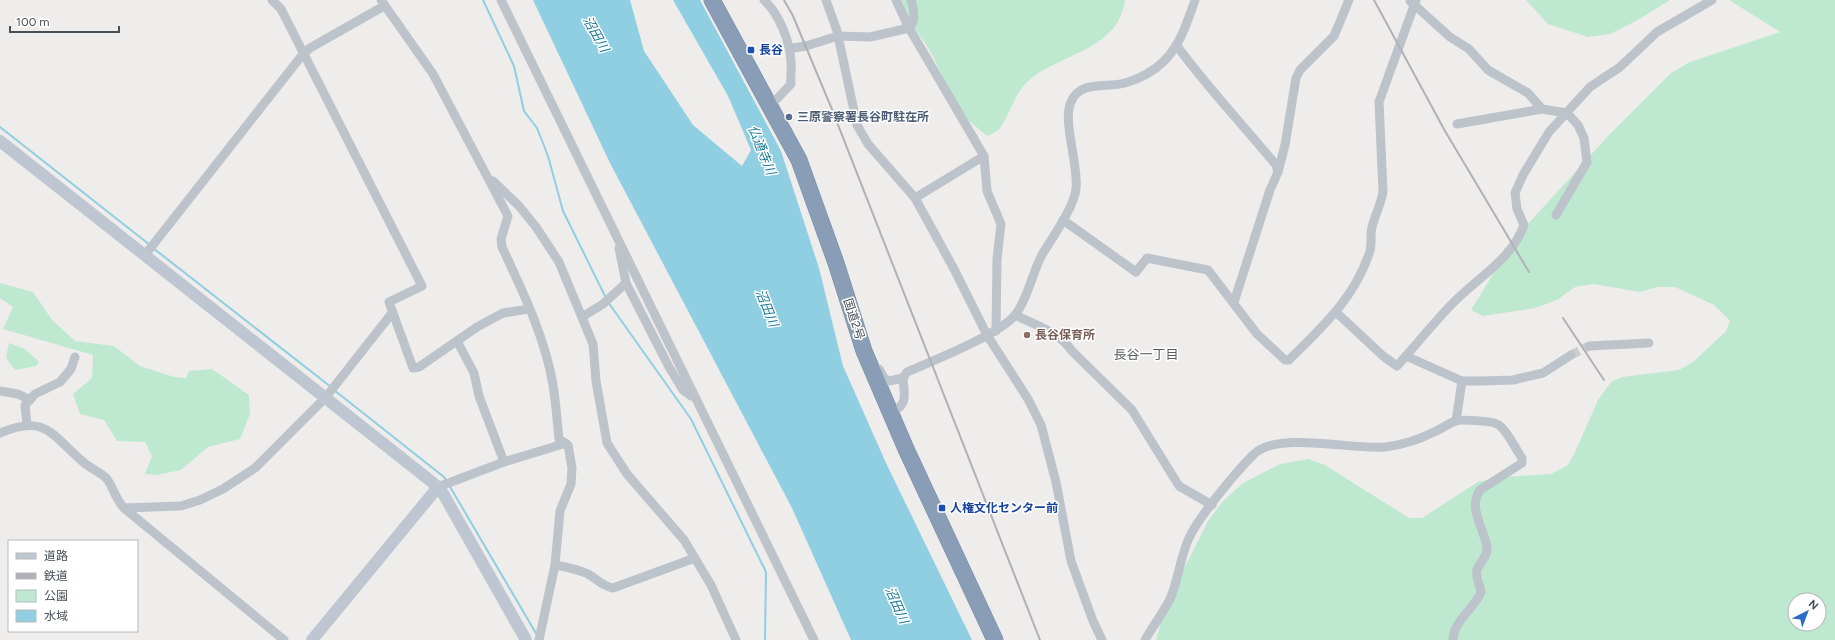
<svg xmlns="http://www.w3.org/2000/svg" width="1835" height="640" font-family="Figtree,'Noto Sans JP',sans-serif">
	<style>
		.green { fill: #bee9d0; fill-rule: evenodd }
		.water { fill: #90cee1 }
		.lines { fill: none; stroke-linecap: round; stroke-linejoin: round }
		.stream { stroke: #90cee1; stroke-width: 2 }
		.street-tunnel { stroke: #cdcdce; stroke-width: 9; stroke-dasharray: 9 4.5; stroke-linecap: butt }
		.highway-casing { stroke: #7489a2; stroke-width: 17 }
		.street { stroke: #bcc3ca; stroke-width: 9 }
		.secondary { stroke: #bec7d1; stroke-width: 12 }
		.highway { stroke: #899eb6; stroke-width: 16 }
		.rail { stroke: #afb1b6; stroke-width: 2 }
		.transit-dot { fill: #1a4fb4; stroke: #fff; stroke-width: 1.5 }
		.service-dot { fill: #5c6f8a; stroke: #fff; stroke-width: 1.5 }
		.education-dot { fill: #8d6e63; stroke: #fff; stroke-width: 1.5 }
		.labels { text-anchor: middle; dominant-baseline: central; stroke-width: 3; stroke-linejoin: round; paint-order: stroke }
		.transit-label { font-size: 12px; font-weight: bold; fill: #164399; stroke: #fff; text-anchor: start }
		.service-label { font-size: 12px; font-weight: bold; fill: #4e5e75; stroke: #fff; text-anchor: start }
		.street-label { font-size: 12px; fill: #474f57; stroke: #fff }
		.education-label { font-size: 12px; font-weight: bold; fill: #785e54; stroke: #fff; text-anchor: start }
		.water-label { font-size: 13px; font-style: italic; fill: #1b7996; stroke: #fff }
		.neighbourhood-label { font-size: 13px; fill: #5a5c60; stroke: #fff }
	</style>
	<rect width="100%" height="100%" fill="#efecec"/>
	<g class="green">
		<path d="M 898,0 L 1125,0 C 1118,49 1067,52 1033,77 C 1015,90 1012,111 1000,128 C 997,132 991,134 987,136 L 961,114 L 929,49 L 900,7 Z"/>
		<path d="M 1526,0 L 1670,0 L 1636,21 L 1610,34 L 1588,37 L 1548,24 Z"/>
		<path d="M 1729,0 L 1835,0 L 1835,640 L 1156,640 L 1165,606 L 1208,521 L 1223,501 L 1243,483 L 1280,464 L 1308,459 L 1325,465 L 1409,518 L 1422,518 L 1478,482 L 1502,477 L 1551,474 L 1568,465 L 1576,450 L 1598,400 L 1611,382 L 1622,377 L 1679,370 L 1693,362 L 1726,331 L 1730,321 L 1714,305 L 1675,287 L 1657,287 L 1640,292 L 1594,284 L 1575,287 L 1557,300 L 1535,308 L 1483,316 L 1471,310 L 1515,238 L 1609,135 L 1671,73 L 1690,62 L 1780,32 ZM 1795,600 L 1819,600 L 1819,624 L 1795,624 Z"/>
		<path d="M 0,283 L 33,292 L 52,320 L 75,341 L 114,346 L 140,366 L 174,377 L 186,378 L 189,371 L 212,369 L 249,395 L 250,414 L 240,439 L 208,447 L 181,470 L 156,475 L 145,474 L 152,456 L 145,442 L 117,441 L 104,420 L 80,414 L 73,394 L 92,378 L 93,355 L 3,329 L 13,307 L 0,298 Z"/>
		<path d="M 9,343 L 25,349 L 39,362 L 36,366 L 15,370 L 6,358 Z"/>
	</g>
	<path class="water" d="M 533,0 L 630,0 L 644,51 L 693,125 L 742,166 L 751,150 L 728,96 L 673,0 L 700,0 L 781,151 L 819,268 L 843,366 L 886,463 L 972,640 L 851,640 L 792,508 L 610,163 Z"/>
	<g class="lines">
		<g class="stream">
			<path d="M 483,0 L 514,66 L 524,111 L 537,128 L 548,156 L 563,211 L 606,298"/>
			<path d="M 0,127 L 150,245"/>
			<path d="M 153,248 L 331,387"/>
			<path d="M 608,302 L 691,419 L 766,572 L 765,640"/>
			<path d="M 334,390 L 444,477 L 447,482"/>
			<path d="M 449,485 L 537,635"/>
		</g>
		<path class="street-tunnel" d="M 1571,355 L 1589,346"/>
		<defs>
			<path id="highway" d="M 712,0 L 799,160 L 836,263 L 864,351 L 906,449 L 995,640"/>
		</defs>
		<use href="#highway" class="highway-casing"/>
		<g class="street">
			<path d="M 272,0 L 281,9 L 422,286 L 389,302 L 413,368 L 419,367 L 477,327 L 503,313 L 529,309"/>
			<path d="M 381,0 L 433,74 L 508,216 L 501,239 L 502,247 C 522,290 545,337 553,385 C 556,403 557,421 559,439 L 568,445 L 572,468 L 571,484 L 560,511 L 555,565 L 539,640"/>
			<path d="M 501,0 L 814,640"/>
			<path d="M 764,0 C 779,14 790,41 791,62 C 792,70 790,76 791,84 L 771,105"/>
			<path d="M 826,0 L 837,31 L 857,125 L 868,144 L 915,198 L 954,269 L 987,335 L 1028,399 L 1041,425 L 1056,482 L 1071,561 L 1093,621 L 1102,640"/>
			<path d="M 896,0 L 909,28 L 984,156 L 987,191 L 1001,224 L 997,259 L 996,331"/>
			<path d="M 1410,1 L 1450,37 L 1469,49 L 1488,70 L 1528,93 L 1542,109 L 1567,113 L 1578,125 L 1584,138 L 1587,162 L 1556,215"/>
			<path d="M 1177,46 C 1208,88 1243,125 1276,165 L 1278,172 L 1270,190 L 1234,302"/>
			<path d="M 793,48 L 806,46 L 838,36 L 870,37 L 909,28 C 916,22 914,8 911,0"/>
			<path d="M 1457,124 L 1542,109"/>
			<path d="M 1278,172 L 1285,145 L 1296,78 L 1300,70 L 1334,36 L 1349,0"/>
			<path d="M 493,181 L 519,206 L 536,227 L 559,262 L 593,344 L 596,381 L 607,443 L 627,474 L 684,540 L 711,585 L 736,640"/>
			<path d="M 915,198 L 984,156"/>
			<path d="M 1063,220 L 1136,272 L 1147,258 L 1208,270 L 1257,334 L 1285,360 L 1289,360 C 1322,327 1355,298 1370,251 C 1372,243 1370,235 1372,227 C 1375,215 1381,204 1383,192 L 1379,102 L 1416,0"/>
			<path d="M 619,248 L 626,283 L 669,367 L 683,390 L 691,396 L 694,395"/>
			<path d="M 145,255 L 303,54 L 310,48 L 384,6"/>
			<path d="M 1337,313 L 1383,356 L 1397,366 C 1415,346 1432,325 1450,306 C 1475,279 1511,261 1524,225 L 1517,209 L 1515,193 L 1523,175 L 1549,132 L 1590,87 L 1620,67 L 1657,32 L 1712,0"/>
			<path d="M 1015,315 C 1036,325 1059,332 1072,351 L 1132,410 L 1179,486 L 1212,505"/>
			<path d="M 582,317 L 603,304 L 626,283"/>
			<path d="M 457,341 L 474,373 L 479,396 L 504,462"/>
			<path d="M 1589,346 L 1649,343"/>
			<path d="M 1406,356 L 1462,381 L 1481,381 L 1513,380 L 1543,373 L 1571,355"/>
			<path d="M 879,369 L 884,378 L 889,381 L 903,378"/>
			<path d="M 0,391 L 18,394 L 30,400"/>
			<path d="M 891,413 C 909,404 904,395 903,378 L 907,372 C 932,361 1001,334 1016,314 C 1029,296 1032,272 1043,253 C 1053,237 1074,207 1076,189 C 1079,165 1062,121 1071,102 C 1080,80 1106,88 1125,83 C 1139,79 1153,72 1164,61 C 1181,44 1187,22 1195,0"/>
			<path d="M 1456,421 L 1462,381"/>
			<path d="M 27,425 L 25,405 L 35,394 L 60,382 L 71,369 L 75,357"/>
			<path d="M 0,433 C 45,414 51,434 82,461 C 89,468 101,472 107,479 C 114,489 115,498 124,508 L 284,640"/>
			<path d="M 438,487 L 504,462 L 563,444"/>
			<path d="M 124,508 L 181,506 L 200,500 L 223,489 L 255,468 L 326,397 L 392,313"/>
			<path d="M 555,565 C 567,567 577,569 588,574 C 597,579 602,586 613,588 L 695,558"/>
			<path d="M 1145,640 C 1153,626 1163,613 1170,599 C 1178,581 1180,558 1189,538 C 1200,515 1236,472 1254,454 C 1279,431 1352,450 1385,447 C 1402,445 1418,440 1434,432 C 1441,429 1448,424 1455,421 C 1461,419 1491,421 1497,424 C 1506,428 1516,450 1522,458 L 1522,463 L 1480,490 C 1467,508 1485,530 1487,548 C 1488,556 1479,563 1477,570 C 1475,577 1480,585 1481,592 C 1475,608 1453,621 1453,640"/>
		</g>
		<g class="secondary">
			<path d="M 0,141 L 432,482 L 441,490 L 526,640"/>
			<path d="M 312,640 L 438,487"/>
		</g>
		<use href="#highway" class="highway"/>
		<g class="rail">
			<path d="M 784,0 L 793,16 L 831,107 L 1040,640"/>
			<path d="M 1374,0 L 1445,131 L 1529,272"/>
			<path d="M 1563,318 L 1604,380"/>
		</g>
	</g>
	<g class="transit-dot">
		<rect x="747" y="46" width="8" height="8" rx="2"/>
		<rect x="938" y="504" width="8" height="8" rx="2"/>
	</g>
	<circle class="service-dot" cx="789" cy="117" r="4"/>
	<circle class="education-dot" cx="1027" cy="335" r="4"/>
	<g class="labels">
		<g class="transit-label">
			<text x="759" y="50">長谷</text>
			<text x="950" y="508">人権文化センター前</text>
		</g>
		<g class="service-label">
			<text x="797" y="117">三原警察署長谷町駐在所</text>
		</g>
		<g class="street-label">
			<text transform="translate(854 319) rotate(72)">国道2号</text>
		</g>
		<g class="education-label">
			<text x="1035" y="335">長谷保育所</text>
		</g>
		<g class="water-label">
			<text transform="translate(596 34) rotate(61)">沼田川</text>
			<text transform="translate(762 150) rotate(68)">仏通寺川</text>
			<text transform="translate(767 308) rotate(68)">沼田川</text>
			<text transform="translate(897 605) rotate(66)">沼田川</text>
		</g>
		<g class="neighbourhood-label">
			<text x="1146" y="354">長谷一丁目</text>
		</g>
	</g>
	<rect x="8" y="540" width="130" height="92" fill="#ffffff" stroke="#b5b9bc"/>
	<rect x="16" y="553" width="20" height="6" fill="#bec7d1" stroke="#b5b9bc"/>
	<text x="44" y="560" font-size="12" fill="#474f57">道路</text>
	<rect x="16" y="573" width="20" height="6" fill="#afb1b6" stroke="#b5b9bc"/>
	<text x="44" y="580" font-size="12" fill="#474f57">鉄道</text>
	<rect x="16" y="590" width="20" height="12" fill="#bee9d0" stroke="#b5b9bc"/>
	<text x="44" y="600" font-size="12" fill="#474f57">公園</text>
	<rect x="16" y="610" width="20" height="12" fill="#90cee1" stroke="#b5b9bc"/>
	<text x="44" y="620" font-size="12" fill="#474f57">水域</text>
	<g transform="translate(1807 612) rotate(42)"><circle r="19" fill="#ffffff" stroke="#b5b9bc"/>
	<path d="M0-3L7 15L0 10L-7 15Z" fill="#2c6cc9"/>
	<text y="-6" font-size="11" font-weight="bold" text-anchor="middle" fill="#474f57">N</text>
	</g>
	<path d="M10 26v6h109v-6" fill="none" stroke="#474f57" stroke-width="2"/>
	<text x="16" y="26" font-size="12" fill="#474f57" stroke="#ffffff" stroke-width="3" paint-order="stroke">100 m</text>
</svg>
